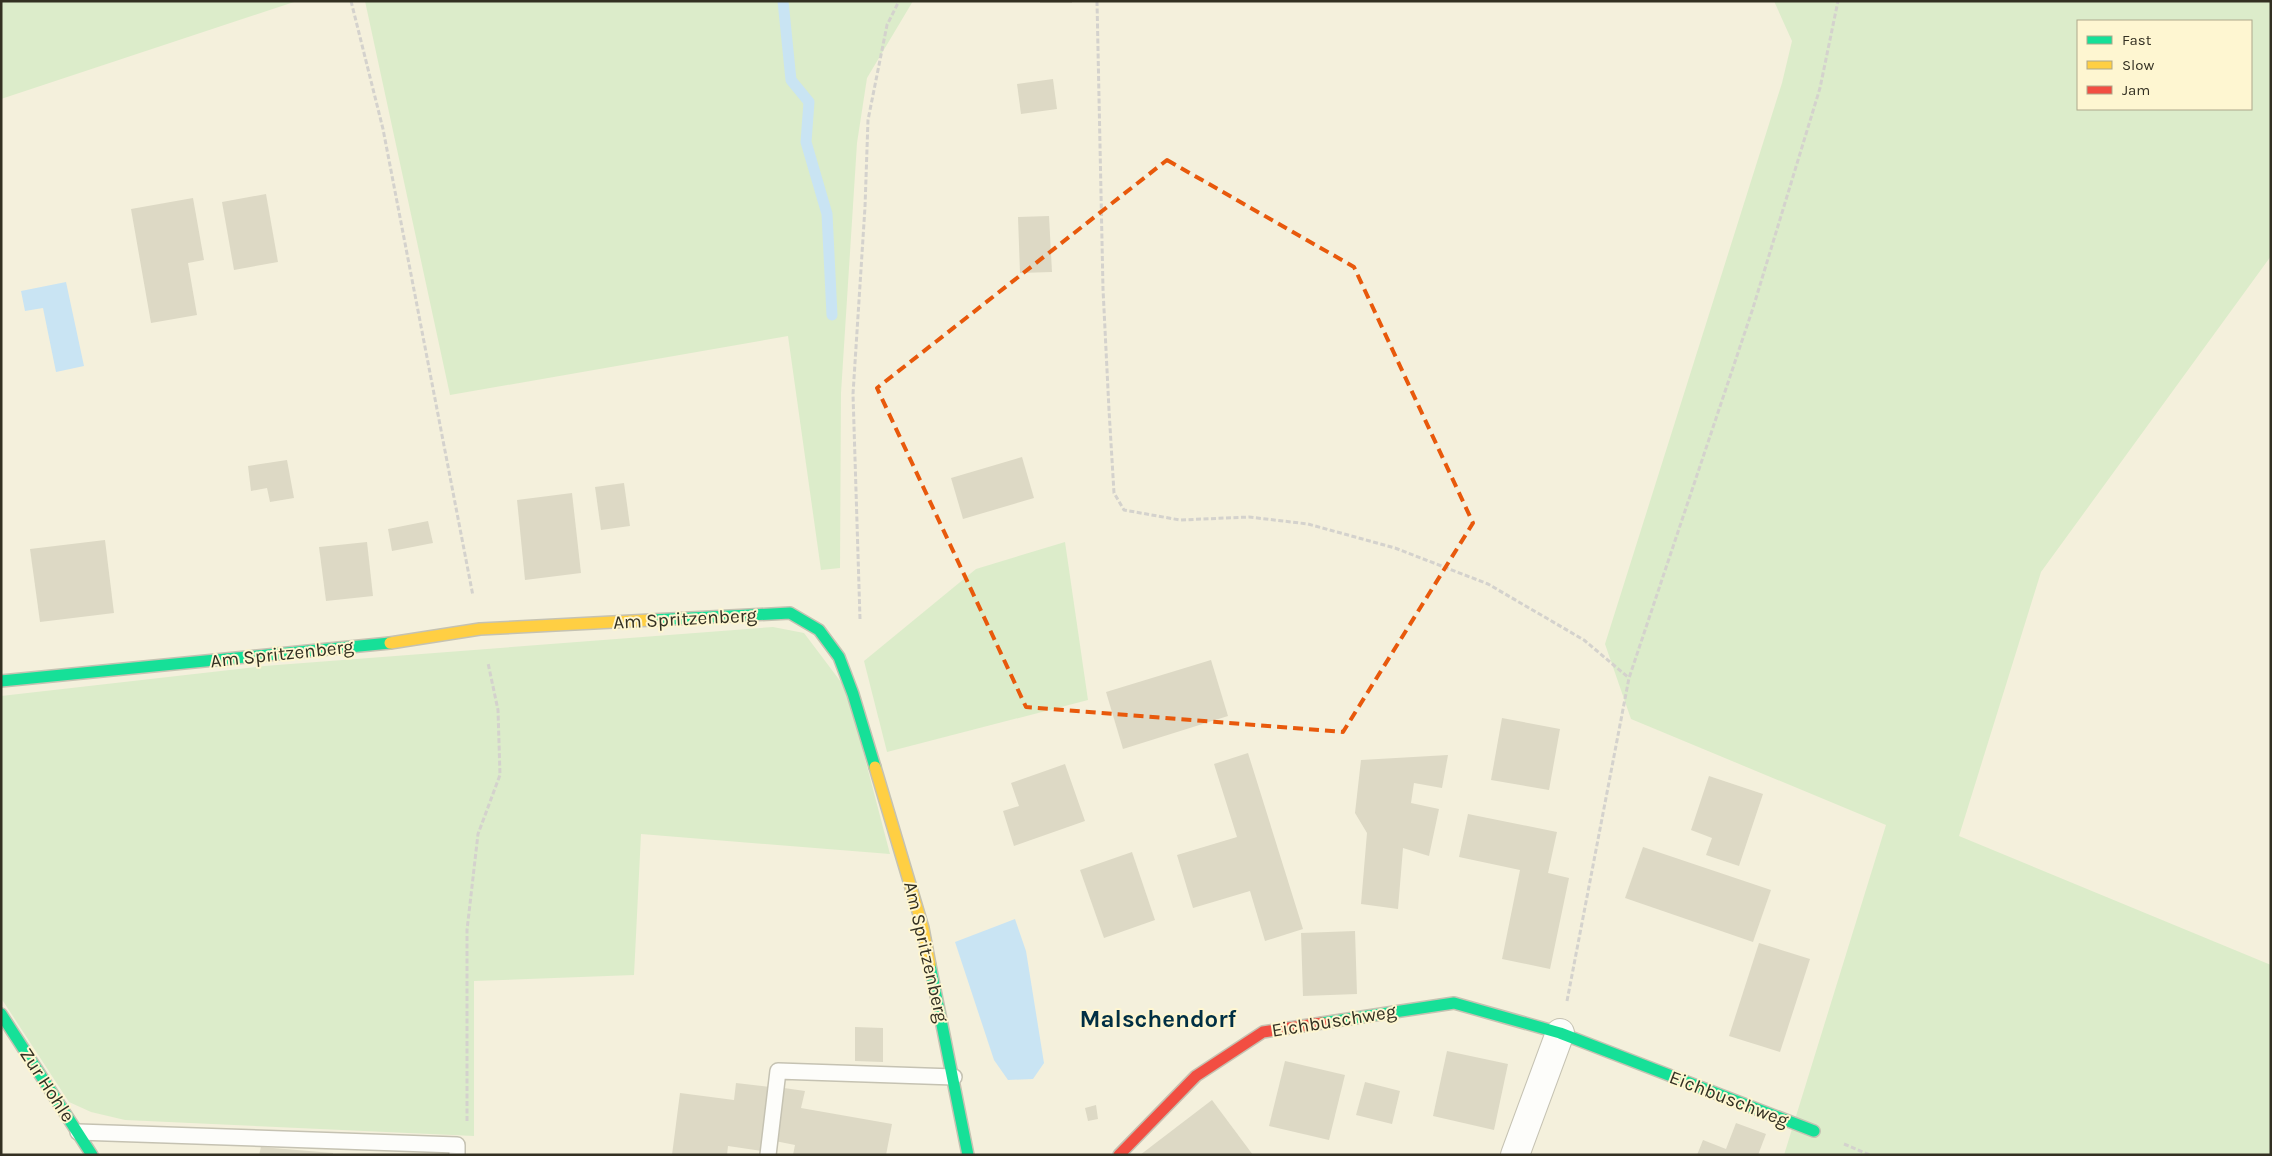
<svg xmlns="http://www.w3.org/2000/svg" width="2272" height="1156" font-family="Karla,sans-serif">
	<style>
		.green { fill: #dcecca; fill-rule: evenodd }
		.water { fill: #c9e4f3 }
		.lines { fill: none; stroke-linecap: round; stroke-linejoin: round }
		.stream { stroke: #c9e4f3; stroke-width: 11 }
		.building { fill: #ddd9c5 }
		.lane-casing { stroke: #c5c2b2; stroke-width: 18 }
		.street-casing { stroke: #c5c2b2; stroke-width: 30 }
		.fast-casing { stroke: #c5c2b2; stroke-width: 14 }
		.slow-casing { stroke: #c5c2b2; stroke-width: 14 }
		.jam-casing { stroke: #c5c2b2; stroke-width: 14 }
		.path { stroke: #d4d2cd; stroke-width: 3; stroke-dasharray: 5 2.5; stroke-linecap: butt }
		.lane { stroke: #fdfdfa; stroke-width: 15 }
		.street { stroke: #fdfdfa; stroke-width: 28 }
		.fast { stroke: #16e098; stroke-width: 11 }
		.slow { stroke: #ffcf43; stroke-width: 11 }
		.jam { stroke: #f24e42; stroke-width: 11 }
		.marked { fill: none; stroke: #e8590c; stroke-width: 4; stroke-dasharray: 10 6; stroke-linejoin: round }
		.labels { text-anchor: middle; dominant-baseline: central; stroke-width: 4; stroke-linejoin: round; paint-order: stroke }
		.street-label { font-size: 19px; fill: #333022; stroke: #fef6d1 }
		.district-label { font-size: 24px; font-weight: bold; fill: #002f44; stroke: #fef6d1 }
	</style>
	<rect width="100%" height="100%" fill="#f4f0dc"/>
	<g class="green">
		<path d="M 1,1 L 297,1 L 1,99 Z"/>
		<path d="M 365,1 L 913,1 L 867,78 L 857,143 L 841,393 L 840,568 L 821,570 L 788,336 L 450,395 Z"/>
		<path d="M 1774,1 L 2271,1 L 2271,256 L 2041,572 L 1959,836 L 2271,965 L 2271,1155 L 1784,1155 L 1886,825 L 1631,719 L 1605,644 L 1782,83 L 1792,41 ZM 2078,21 L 2251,21 L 2251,109 L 2078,109 Z"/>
		<path d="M 1065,542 L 1088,700 L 887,752 L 864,661 L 976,569 Z"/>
		<path d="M 773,627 L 804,633 L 847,690 L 890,854 L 641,834 L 634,975 L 474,981 L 474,1136 L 125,1120 L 91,1112 L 69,1102 L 1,998 L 1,696 L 264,666 Z"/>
	</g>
	<g class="water">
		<path d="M 66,282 L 84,366 L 56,372 L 43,308 L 25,311 L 21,291 Z"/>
		<path d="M 1015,919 L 1026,951 L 1044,1063 L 1033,1079 L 1008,1080 L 994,1060 L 955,942 Z"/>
	</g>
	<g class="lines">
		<path class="stream" d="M 783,1 L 791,80 L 809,102 L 806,142 L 827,214 L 832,315"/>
	</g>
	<g class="building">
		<rect x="1040" y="1" width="32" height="2"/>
		<path d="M 1053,79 L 1057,109 L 1021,114 L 1017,84 Z"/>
		<path d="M 266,194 L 278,262 L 234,270 L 222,202 Z"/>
		<path d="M 193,198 L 204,260 L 188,263 L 197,315 L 151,323 L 131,209 Z"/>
		<path d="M 1049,216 L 1052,272 L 1020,273 L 1018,217 Z"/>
		<path d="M 1022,457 L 1034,498 L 963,519 L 951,478 Z"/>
		<path d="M 287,460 L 294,498 L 270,502 L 267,488 L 251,491 L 248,466 Z"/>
		<path d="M 624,483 L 630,526 L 601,530 L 595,487 Z"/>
		<path d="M 572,493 L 581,573 L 525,580 L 517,500 Z"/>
		<path d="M 428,521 L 433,543 L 392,551 L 388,529 Z"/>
		<path d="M 105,540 L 114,613 L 40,622 L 30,549 Z"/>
		<path d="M 367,542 L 373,596 L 326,601 L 319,547 Z"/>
		<path d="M 1211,660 L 1228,716 L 1123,749 L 1106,692 Z"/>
		<path d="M 1502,718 L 1560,729 L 1549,790 L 1491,780 Z"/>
		<path d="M 1248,753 L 1303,929 L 1265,941 L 1250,891 L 1193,908 L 1177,855 L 1237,837 L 1214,764 Z"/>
		<path d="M 1448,755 L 1442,788 L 1414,783 L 1411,803 L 1439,809 L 1429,856 L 1403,848 L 1398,909 L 1361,904 L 1367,833 L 1355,813 L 1361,760 Z"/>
		<path d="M 1065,764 L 1085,821 L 1014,846 L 1003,811 L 1019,806 L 1011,783 Z"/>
		<path d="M 1709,776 L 1763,794 L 1739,866 L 1706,855 L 1712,838 L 1691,830 Z"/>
		<path d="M 1468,814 L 1557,832 L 1548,873 L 1569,878 L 1550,969 L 1502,959 L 1520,870 L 1459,857 Z"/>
		<path d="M 1643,847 L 1771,890 L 1753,942 L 1625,898 Z"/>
		<path d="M 1132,852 L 1155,920 L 1104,938 L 1080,870 Z"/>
		<path d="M 1355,931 L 1357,994 L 1303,996 L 1301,933 Z"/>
		<path d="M 1759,943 L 1810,959 L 1780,1052 L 1729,1036 Z"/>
		<path d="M 855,1027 L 883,1028 L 883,1062 L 855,1061 Z"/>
		<path d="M 1447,1051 L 1508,1064 L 1494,1130 L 1433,1116 Z"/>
		<path d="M 1285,1061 L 1345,1075 L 1329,1140 L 1269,1126 Z"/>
		<path d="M 1365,1082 L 1400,1091 L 1392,1124 L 1356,1115 Z"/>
		<path d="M 736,1083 L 770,1087 L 762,1151 L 728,1146 L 727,1155 L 672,1155 L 680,1093 L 734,1100 Z"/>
		<path d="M 784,1088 L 805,1091 L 801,1108 L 892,1124 L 886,1155 L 793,1155 L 795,1145 L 775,1141 Z"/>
		<path d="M 1212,1100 L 1253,1155 L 1140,1155 Z"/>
		<path d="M 1096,1105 L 1098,1119 L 1088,1121 L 1085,1108 Z"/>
		<path d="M 1736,1123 L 1766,1134 L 1758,1155 L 1697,1155 L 1703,1140 L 1726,1149 Z"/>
		<path d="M 261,1147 L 333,1153 L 333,1155 L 259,1155 Z"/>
	</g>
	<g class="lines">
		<defs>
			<g id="lane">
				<path d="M 78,1132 L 457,1145 L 457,1155"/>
				<path d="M 768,1155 L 778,1071 L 954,1077"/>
			</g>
			<path id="street" d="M 1515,1155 L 1560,1033"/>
			<g id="fast">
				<path d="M 651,620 L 790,613 L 819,630 L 839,657 L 853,694 L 875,767"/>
				<path d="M 1,681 L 390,643"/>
				<path d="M 930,965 L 968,1155"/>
				<path d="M 1,1014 L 92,1155"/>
				<path d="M 1322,1023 L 1454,1003 L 1560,1033 L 1814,1131"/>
			</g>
			<g id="slow">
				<path d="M 390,643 L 480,629 L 651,620"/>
				<path d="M 875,767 L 923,928 L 930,965"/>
			</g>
			<path id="jam" d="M 1119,1155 L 1196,1076 L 1263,1032 L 1322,1023"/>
		</defs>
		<use href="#lane" class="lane-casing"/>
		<use href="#street" class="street-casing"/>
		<use href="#fast" class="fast-casing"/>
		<use href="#slow" class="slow-casing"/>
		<use href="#jam" class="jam-casing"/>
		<g class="path">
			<path d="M 351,1 L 383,129 L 473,596"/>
			<path d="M 1097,1 L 1103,289 L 1109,410 L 1114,493 L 1124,510 L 1180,520 L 1249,517 L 1308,524 L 1395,548 L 1488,584 L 1584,640 L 1629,678"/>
			<path d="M 860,619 L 853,394 L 865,207 L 868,120 L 887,25 L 899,1"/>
			<path d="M 1567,1001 L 1629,678 L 1753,308 L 1820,88 L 1838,1"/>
			<path d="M 467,1121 L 467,930 L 478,834 L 500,775 L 498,710 L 488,663"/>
			<path d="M 1844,1144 L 1870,1155"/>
		</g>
		<use href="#lane" class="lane"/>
		<use href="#street" class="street"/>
		<use href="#fast" class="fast"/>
		<use href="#slow" class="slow"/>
		<use href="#jam" class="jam"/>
	</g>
	<path class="marked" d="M 1167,160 L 1354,267 L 1473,523 L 1343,732 L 1026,707 L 877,388 Z"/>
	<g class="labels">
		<g class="street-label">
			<text transform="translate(685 619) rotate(-3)">Am Spritzenberg</text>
			<text transform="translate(282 654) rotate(-6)">Am Spritzenberg</text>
			<text transform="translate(926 952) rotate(77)">Am Spritzenberg</text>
			<text transform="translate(1334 1021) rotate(-9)">Eichbuschweg</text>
			<text transform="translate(47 1085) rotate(57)">Zur Hohle</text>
			<text transform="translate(1729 1099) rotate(21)">Eichbuschweg</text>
		</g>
		<g class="district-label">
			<text x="1158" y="1019">Malschendorf</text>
		</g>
	</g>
	<rect width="2272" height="1156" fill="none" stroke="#333022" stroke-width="5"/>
	<rect x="2077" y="20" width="175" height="90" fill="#fef6d1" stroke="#ada78b"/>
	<rect x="2087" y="36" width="25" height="8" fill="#16e098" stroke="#ada78b"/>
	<text x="2122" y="45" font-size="15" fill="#333022">Fast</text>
	<rect x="2087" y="61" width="25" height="8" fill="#ffcf43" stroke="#ada78b"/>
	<text x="2122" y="70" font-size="15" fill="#333022">Slow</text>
	<rect x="2087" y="86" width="25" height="8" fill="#f24e42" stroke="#ada78b"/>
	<text x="2122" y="95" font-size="15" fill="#333022">Jam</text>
</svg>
